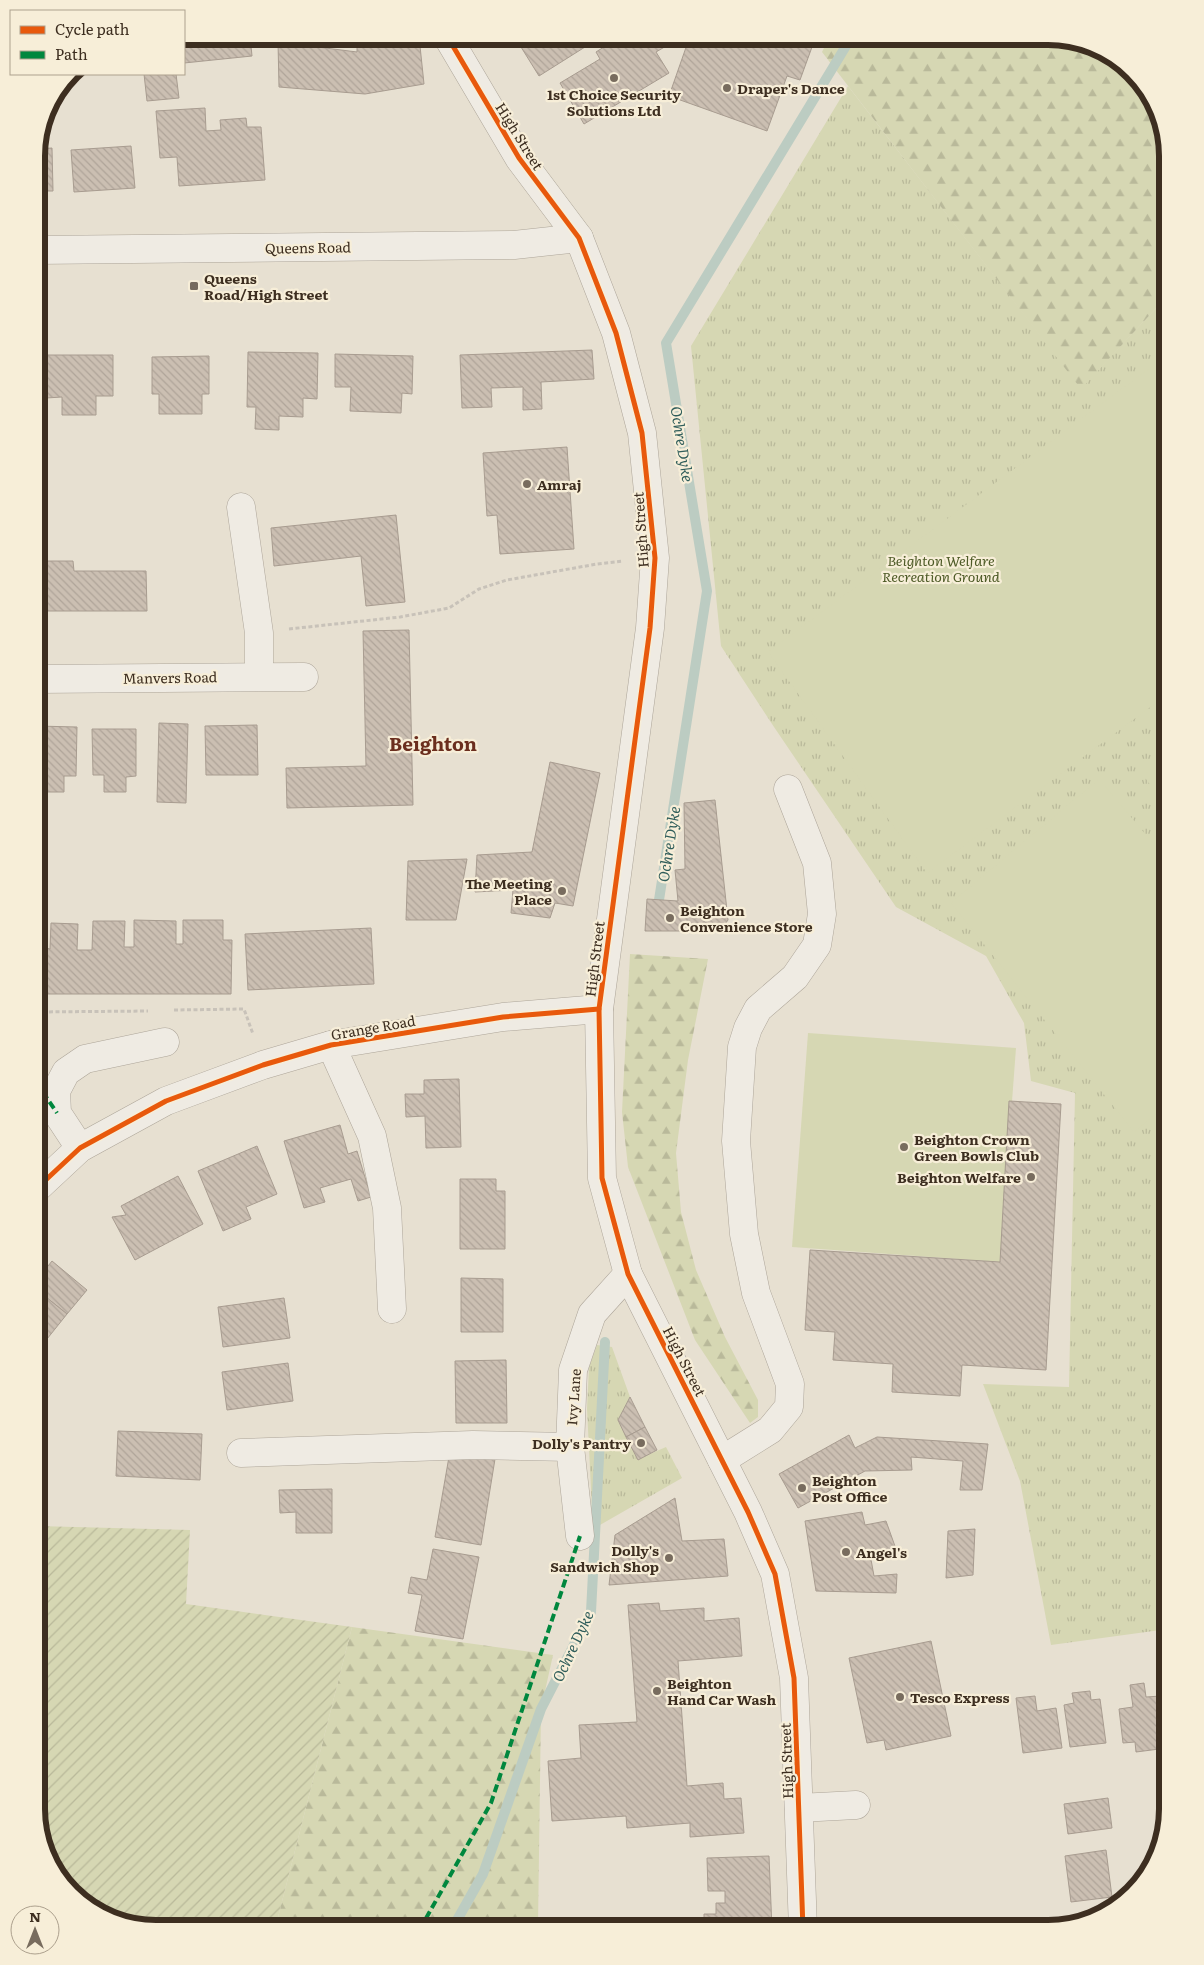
<svg xmlns="http://www.w3.org/2000/svg" width="1204" height="1965" font-family="Literata,serif">
	<style>
		.grass { fill: url(#grass-tufts) }
		.forest { fill: url(#forest-firs) }
		.garden { fill: url(#garden-furrows) }
		.pitch { fill: #d6d7b3 }
		.lines { fill: none; stroke-linecap: round; stroke-linejoin: round }
		.stream { stroke: #bcccc2; stroke-width: 10 }
		.building { fill: url(#building-back-hatch); stroke: #a89c90 }
		.minor-casing { stroke: #ada599; stroke-width: 29 }
		.path { stroke: #c8c2b9; stroke-width: 3; stroke-dasharray: 4 2.5; stroke-linecap: butt }
		.minor { stroke: #efebe3; stroke-width: 28 }
		.quiet { stroke: #00873e; stroke-width: 4; stroke-dasharray: 8 4; stroke-linecap: butt }
		.cycleway-casing { stroke: #f7eed8; stroke-width: 8 }
		.cycleway { stroke: #e8590c; stroke-width: 5 }
		.poi-dot { fill: #786c5e; stroke: #f7eed8; stroke-width: 2 }
		.labels { text-anchor: middle; dominant-baseline: central; stroke-width: 4.5; stroke-linejoin: round; paint-order: stroke }
		.poi-label { font-size: 14px; font-weight: bold; fill: #3d2e20; stroke: #f7eed8; text-anchor: start }
		.street-label { font-size: 14px; fill: #3d2e20; stroke: #f7eed8 }
		.park-label { font-size: 14px; font-style: italic; fill: #4d5a26; stroke: #f7eed8 }
		.water-label { font-size: 15px; font-style: italic; fill: #2f5d5a; stroke: #f7eed8 }
		.district-label { font-size: 19px; font-weight: bold; fill: #6b2e1e; stroke: #f7eed8 }
		.rim { fill: none; stroke: #3d2e20; stroke-width: 6 }
	</style>
	<defs>
		<pattern id="grass-tufts" width="24" height="20" patternUnits="userSpaceOnUse" patternTransform="scale(1.25)"><rect width="24" height="20" fill="#d6d7b3"/><path d="M3 7l-1-3M5 7V3M7 7l1-3M15 17l-1-3M17 17v-4M19 17l1-3" fill="none" stroke="#b9b99a"/></pattern>
		<pattern id="forest-firs" width="22" height="20" patternUnits="userSpaceOnUse" patternTransform="scale(1.25)"><rect width="22" height="20" fill="#d6d7b3"/><path d="M5 1l3.5 6h-7zM16 11l3.5 6h-7z" fill="#b9b99a"/></pattern>
		<pattern id="garden-furrows" width="10" height="10" patternUnits="userSpaceOnUse" patternTransform="scale(1.25)"><rect width="10" height="10" fill="#d6d7b3"/><path d="M-1 1l2-2M0 10L10 0M9 11l2-2" fill="none" stroke="#b9b99a"/></pattern>
		<pattern id="building-back-hatch" width="6" height="6" patternUnits="userSpaceOnUse" patternTransform="scale(1.25)"><rect width="6" height="6" fill="#cbbfb2"/><path d="M-1 5l2 2M0 0l6 6M5-1l2 2" fill="none" stroke="#afa499"/></pattern>
	</defs>
	<rect width="100%" height="100%" fill="#e7e0d1"/>
	<g class="grass">
		<path d="M 848,86 L 1081,388 L 1160,304 L 1168,313 L 1168,1629 L 1051,1645 L 1020,1481 L 983,1384 L 1069,1387 L 1075,1093 L 1031,1081 L 1024,1023 L 986,956 L 896,907 L 774,727 L 721,646 L 691,346 Z"/>
		<path d="M 597,1345 L 612,1347 L 630,1397 L 618,1420 L 638,1459 L 666,1447 L 682,1478 L 593,1529 L 587,1409 L 589,1367 Z"/>
	</g>
	<g class="forest">
		<path d="M 830,36 L 1056,37 L 1114,56 L 1155,103 L 1168,156 L 1168,313 L 1160,304 L 1081,389 L 822,52 Z"/>
		<path d="M 630,954 L 708,959 L 688,1060 L 676,1153 L 681,1212 L 696,1270 L 725,1337 L 758,1400 L 758,1417 L 750,1423 L 695,1340 L 628,1167 L 622,1112 Z"/>
		<path d="M 352,1627 L 553,1655 L 541,1709 L 538,1926 L 634,1918 L 635,1929 L 275,1929 Z"/>
	</g>
	<path class="garden" d="M 37,1526 L 190,1530 L 186,1604 L 352,1627 L 275,1929 L 149,1929 L 90,1909 L 49,1862 L 41,1830 Z"/>
	<g class="pitch">
		<path d="M 1162,359 L 1168,367 L 1168,694 L 927,873 L 768,652 Z"/>
		<path d="M 1168,757 L 1168,809 L 1143,775 Z"/>
		<path d="M 1099,779 L 1168,861 L 1168,1104 L 1134,1132 L 951,903 Z"/>
		<path d="M 808,1033 L 1016,1048 L 1000,1262 L 792,1247 Z"/>
	</g>
	<g class="lines">
		<g class="stream">
			<path d="M 659,900 L 707,591 L 666,343 L 852,36"/>
			<path d="M 452,1929 L 483,1874 L 541,1709 L 591,1612 L 605,1342"/>
		</g>
	</g>
	<g class="building">
		<path d="M 184,36 L 250,36 L 252,56 L 184,63 Z"/>
		<path d="M 357,36 L 387,36 L 387,47 L 420,46 L 424,84 L 365,94 L 279,87 L 278,42 L 357,52 Z"/>
		<path d="M 515,36 L 539,36 L 521,47 Z"/>
		<path d="M 539,36 L 578,36 L 585,47 L 539,76 L 521,47 Z"/>
		<path d="M 621,36 L 670,36 L 673,42 L 656,52 L 669,73 L 584,124 L 560,83 L 600,59 L 596,52 Z"/>
		<path d="M 690,36 L 816,36 L 800,80 L 787,76 L 767,131 L 669,96 Z"/>
		<path d="M 144,74 L 176,74 L 179,98 L 147,101 Z"/>
		<path d="M 205,108 L 206,131 L 221,130 L 220,120 L 246,118 L 247,127 L 261,127 L 265,180 L 179,186 L 177,157 L 160,158 L 156,111 Z"/>
		<path d="M 131,146 L 135,188 L 74,192 L 71,150 Z"/>
		<path d="M 52,148 L 53,191 L 36,191 L 36,149 Z"/>
		<path d="M 592,350 L 594,379 L 541,382 L 542,409 L 523,410 L 523,387 L 491,388 L 492,407 L 462,408 L 460,355 Z"/>
		<path d="M 248,352 L 318,353 L 317,399 L 303,398 L 303,417 L 279,416 L 279,430 L 255,429 L 256,407 L 247,407 Z"/>
		<path d="M 335,354 L 413,356 L 412,394 L 402,393 L 401,413 L 350,411 L 351,387 L 335,387 Z"/>
		<path d="M 46,355 L 113,355 L 113,396 L 96,396 L 96,415 L 62,415 L 62,397 L 46,398 Z"/>
		<path d="M 209,356 L 209,394 L 202,394 L 202,414 L 159,414 L 159,394 L 152,394 L 152,357 Z"/>
		<path d="M 567,447 L 574,549 L 500,554 L 497,515 L 487,516 L 483,453 Z"/>
		<path d="M 396,515 L 405,602 L 366,606 L 361,556 L 274,566 L 271,528 Z"/>
		<path d="M 41,561 L 73,561 L 74,571 L 146,571 L 147,611 L 41,611 Z"/>
		<path d="M 409,630 L 413,805 L 287,808 L 286,768 L 366,766 L 363,631 Z"/>
		<path d="M 159,723 L 188,724 L 186,803 L 157,802 Z"/>
		<path d="M 257,725 L 258,775 L 206,775 L 205,726 Z"/>
		<path d="M 36,726 L 77,727 L 76,776 L 64,776 L 64,792 L 43,792 L 43,772 L 36,772 Z"/>
		<path d="M 92,729 L 136,729 L 136,776 L 126,777 L 126,792 L 104,792 L 104,775 L 93,775 Z"/>
		<path d="M 550,762 L 600,773 L 573,906 L 555,903 L 550,918 L 511,913 L 513,890 L 475,892 L 477,855 L 532,852 Z"/>
		<path d="M 715,800 L 728,920 L 720,931 L 645,931 L 647,899 L 678,901 L 675,870 L 685,869 L 684,803 Z"/>
		<path d="M 467,859 L 456,920 L 406,920 L 408,861 Z"/>
		<path d="M 134,920 L 176,921 L 176,944 L 183,944 L 183,920 L 223,920 L 223,940 L 232,940 L 231,994 L 42,994 L 42,947 L 50,949 L 51,923 L 78,924 L 77,950 L 92,950 L 93,921 L 125,921 L 124,947 L 134,947 Z"/>
		<path d="M 371,928 L 374,984 L 248,990 L 245,934 Z"/>
		<path d="M 459,1079 L 461,1147 L 426,1148 L 425,1116 L 406,1117 L 405,1094 L 424,1094 L 424,1080 Z"/>
		<path d="M 1009,1101 L 1061,1104 L 1046,1370 L 962,1365 L 960,1396 L 892,1392 L 893,1364 L 833,1360 L 835,1332 L 805,1330 L 810,1250 L 1000,1262 Z"/>
		<path d="M 340,1125 L 348,1154 L 357,1151 L 371,1197 L 358,1201 L 351,1179 L 320,1188 L 325,1202 L 304,1208 L 284,1141 Z"/>
		<path d="M 257,1146 L 277,1194 L 246,1207 L 251,1219 L 223,1231 L 198,1171 Z"/>
		<path d="M 178,1176 L 203,1224 L 135,1260 L 112,1217 L 126,1215 L 121,1206 Z"/>
		<path d="M 460,1179 L 496,1179 L 496,1191 L 505,1191 L 505,1249 L 460,1249 Z"/>
		<path d="M 52,1261 L 87,1290 L 67,1314 L 36,1289 L 36,1281 Z"/>
		<path d="M 461,1278 L 503,1279 L 503,1332 L 461,1332 Z"/>
		<path d="M 36,1289 L 67,1314 L 47,1339 L 36,1330 Z"/>
		<path d="M 284,1298 L 290,1338 L 223,1347 L 218,1307 Z"/>
		<path d="M 506,1360 L 507,1423 L 456,1423 L 455,1361 Z"/>
		<path d="M 288,1363 L 293,1401 L 227,1410 L 222,1372 Z"/>
		<path d="M 630,1397 L 645,1427 L 626,1437 L 618,1420 Z"/>
		<path d="M 645,1427 L 657,1450 L 638,1460 L 626,1437 Z"/>
		<path d="M 118,1431 L 202,1434 L 200,1480 L 116,1476 Z"/>
		<path d="M 849,1435 L 855,1448 L 877,1437 L 988,1444 L 982,1490 L 960,1490 L 963,1461 L 911,1457 L 912,1470 L 865,1471 L 798,1508 L 779,1474 Z"/>
		<path d="M 450,1451 L 495,1459 L 481,1545 L 435,1537 Z"/>
		<path d="M 332,1489 L 332,1533 L 296,1533 L 296,1512 L 280,1513 L 279,1490 Z"/>
		<path d="M 675,1498 L 682,1541 L 724,1539 L 728,1576 L 609,1585 L 615,1535 Z"/>
		<path d="M 862,1512 L 865,1525 L 886,1521 L 896,1549 L 870,1554 L 874,1576 L 897,1574 L 896,1593 L 816,1591 L 805,1521 Z"/>
		<path d="M 975,1529 L 973,1575 L 946,1578 L 948,1531 Z"/>
		<path d="M 433,1549 L 479,1557 L 463,1639 L 415,1631 L 422,1595 L 408,1593 L 411,1577 L 427,1580 Z"/>
		<path d="M 659,1603 L 660,1611 L 704,1608 L 704,1621 L 739,1618 L 742,1656 L 678,1661 L 687,1786 L 723,1783 L 724,1799 L 741,1798 L 744,1833 L 690,1837 L 690,1823 L 627,1828 L 626,1816 L 552,1821 L 548,1761 L 581,1758 L 579,1725 L 637,1722 L 628,1605 Z"/>
		<path d="M 931,1641 L 951,1736 L 886,1750 L 884,1740 L 867,1743 L 849,1658 Z"/>
		<path d="M 1144,1683 L 1146,1697 L 1161,1696 L 1167,1748 L 1136,1752 L 1135,1742 L 1123,1743 L 1119,1709 L 1133,1707 L 1130,1685 Z"/>
		<path d="M 1090,1691 L 1091,1700 L 1100,1699 L 1106,1743 L 1070,1747 L 1064,1705 L 1074,1703 L 1072,1693 Z"/>
		<path d="M 1035,1696 L 1037,1711 L 1056,1708 L 1062,1748 L 1023,1753 L 1016,1698 Z"/>
		<path d="M 1108,1798 L 1112,1828 L 1068,1834 L 1064,1804 Z"/>
		<path d="M 1106,1850 L 1112,1897 L 1071,1902 L 1065,1856 Z"/>
		<path d="M 769,1856 L 772,1929 L 704,1929 L 704,1914 L 716,1914 L 716,1903 L 725,1903 L 725,1891 L 708,1891 L 707,1858 Z"/>
		<path d="M 1104,1913 L 1101,1916 L 1077,1922 L 1077,1917 Z"/>
		<path d="M 842,1927 L 878,1928 L 878,1929 L 841,1929 Z"/>
	</g>
	<g class="lines">
		<defs>
			<g id="minor">
				<path d="M 447,36 L 519,158 L 579,238 L 616,333 L 642,433 L 655,558 L 650,628 L 599,1009 L 602,1178 L 628,1274 L 748,1512 L 775,1574 L 794,1678 L 803,1929"/>
				<path d="M 36,250 L 514,245 L 579,238"/>
				<path d="M 241,507 L 259,633 L 259,676"/>
				<path d="M 36,679 L 304,677"/>
				<path d="M 331,1045 L 372,1136 L 387,1208 L 392,1309"/>
				<path d="M 80,1148 L 57,1113 L 56,1091 L 66,1072 L 85,1059 L 165,1042"/>
				<path d="M 36,1189 L 80,1148 L 166,1101 L 263,1065 L 331,1045 L 503,1017 L 599,1009"/>
				<path d="M 241,1453 L 473,1445 L 570,1447"/>
				<path d="M 722,1460 L 770,1430 L 789,1407 L 790,1384 L 756,1293 L 744,1234 L 736,1141 L 742,1047 L 748,1028 L 758,1009 L 795,977 L 817,945 L 822,914 L 817,863 L 788,789"/>
				<path d="M 580,1536 L 570,1447 L 573,1370 L 592,1314 L 628,1274"/>
				<path d="M 799,1808 L 856,1805"/>
			</g>
		</defs>
		<use href="#minor" class="minor-casing"/>
		<g class="path">
			<path d="M 289,629 L 400,617 L 449,608 L 479,589 L 507,580 L 597,564 L 623,561"/>
			<path d="M 174,1010 L 244,1009 L 253,1034"/>
			<path d="M 36,1012 L 148,1011"/>
		</g>
		<use href="#minor" class="minor"/>
		<g class="quiet">
			<path d="M 36,1082 L 57,1113"/>
			<path d="M 420,1929 L 491,1803 L 580,1536"/>
		</g>
		<defs>
			<g id="cycleway">
				<path d="M 447,36 L 519,158 L 579,238 L 616,333 L 642,433 L 655,558 L 650,628 L 599,1009 L 602,1178 L 628,1274 L 748,1512 L 775,1574 L 794,1678 L 803,1929"/>
				<path d="M 36,1189 L 80,1148 L 166,1101 L 263,1065 L 331,1045 L 503,1017 L 599,1009"/>
			</g>
		</defs>
		<use href="#cycleway" class="cycleway-casing"/>
		<use href="#cycleway" class="cycleway"/>
	</g>
	<g class="poi-dot">
		<circle cx="614" cy="78" r="5"/>
		<circle cx="727" cy="88" r="5"/>
		<rect x="189" y="281" width="10" height="10" rx="2.5"/>
		<circle cx="527" cy="484" r="5"/>
		<circle cx="562" cy="891" r="5"/>
		<circle cx="670" cy="918" r="5"/>
		<circle cx="904" cy="1147" r="5"/>
		<circle cx="1031" cy="1177" r="5"/>
		<circle cx="641" cy="1443" r="5"/>
		<circle cx="802" cy="1488" r="5"/>
		<circle cx="846" cy="1552" r="5"/>
		<circle cx="669" cy="1558" r="5"/>
		<circle cx="657" cy="1691" r="5"/>
		<circle cx="900" cy="1697" r="5"/>
	</g>
	<g class="labels">
		<g class="poi-label">
			<text x="737" y="88">Draper's Dance</text>
			<text x="614" y="94" text-anchor="middle">1st Choice Security<tspan x="614" dy="16">Solutions Ltd</tspan></text>
			<text x="204" y="278">Queens<tspan x="204" dy="16">Road/High Street</tspan></text>
			<text x="537" y="484">Amraj</text>
			<text x="552" y="883" text-anchor="end">The Meeting<tspan x="552" dy="16">Place</tspan></text>
			<text x="680" y="910">Beighton<tspan x="680" dy="16">Convenience Store</tspan></text>
			<text x="914" y="1139">Beighton Crown<tspan x="914" dy="16">Green Bowls Club</tspan></text>
			<text x="1021" y="1177" text-anchor="end">Beighton Welfare</text>
			<text x="631" y="1443" text-anchor="end">Dolly's Pantry</text>
			<text x="812" y="1480">Beighton<tspan x="812" dy="16">Post Office</tspan></text>
			<text x="659" y="1550" text-anchor="end">Dolly's<tspan x="659" dy="16">Sandwich Shop</tspan></text>
			<text x="856" y="1552">Angel's</text>
			<text x="667" y="1683">Beighton<tspan x="667" dy="16">Hand Car Wash</tspan></text>
			<text x="910" y="1697">Tesco Express</text>
		</g>
		<g class="street-label">
			<text transform="translate(520 136) rotate(58)">High Street</text>
			<text transform="translate(308 247) rotate(-1)">Queens Road</text>
			<text transform="translate(640 530) rotate(-94)">High Street</text>
			<text transform="translate(170 677) rotate(-1)">Manvers Road</text>
			<text transform="translate(594 959) rotate(-83)">High Street</text>
			<text transform="translate(373 1027) rotate(-10)">Grange Road</text>
			<text transform="translate(685 1361) rotate(63)">High Street</text>
			<text transform="translate(573 1397) rotate(-86)">Ivy Lane</text>
			<text transform="translate(786 1761) rotate(-92)">High Street</text>
		</g>
		<g class="park-label">
			<text x="941" y="560">Beighton Welfare<tspan x="941" dy="16">Recreation Ground</tspan></text>
		</g>
		<g class="water-label">
			<text transform="translate(683 444) rotate(81)">Ochre Dyke</text>
			<text transform="translate(668 844) rotate(-81)">Ochre Dyke</text>
			<text transform="translate(572 1646) rotate(-65)">Ochre Dyke</text>
		</g>
		<g class="district-label">
			<text x="433" y="743">Beighton</text>
		</g>
	</g>
	<path d="M0 0H1204V1965H0ZM156 45H1048A111 111 0 0 1 1159 156V1809A111 111 0 0 1 1048 1920H156A111 111 0 0 1 45 1809V156A111 111 0 0 1 156 45Z" fill="#f7eed8" fill-rule="evenodd"/>
	<path class="rim" d="M156 45H1048A111 111 0 0 1 1159 156V1809A111 111 0 0 1 1048 1920H156A111 111 0 0 1 45 1809V156A111 111 0 0 1 156 45Z"/>
	<rect x="10" y="10" width="175" height="65" fill="#f7eed8" stroke="#ada18e"/>
	<rect x="20" y="26" width="25" height="8" fill="#e8590c" stroke="#ada18e"/>
	<text x="55" y="35" font-size="15" fill="#3d2e20">Cycle path</text>
	<rect x="20" y="51" width="25" height="8" fill="#00873e" stroke="#ada18e"/>
	<text x="55" y="60" font-size="15" fill="#3d2e20">Path</text>
	<g transform="translate(35 1930)"><circle r="24" fill="#f7eed8" stroke="#ada18e"/>
	<path d="M0-4L9 19L0 12L-9 19Z" fill="#786c5e"/>
	<text y="-8" font-size="14" font-weight="bold" text-anchor="middle" fill="#3d2e20">N</text>
	</g>
</svg>
